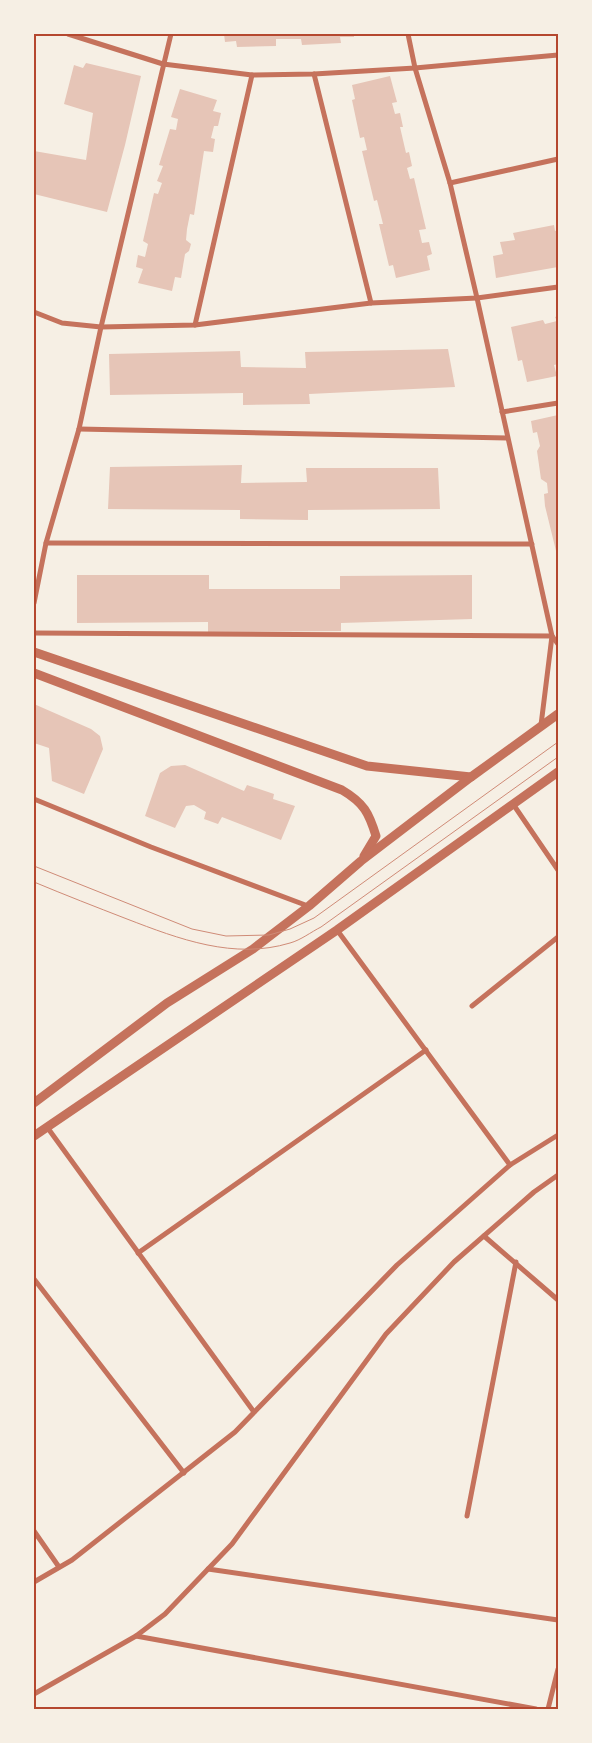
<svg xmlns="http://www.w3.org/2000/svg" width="592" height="1743" font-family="'Times New Roman',serif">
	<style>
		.building { fill: #e6c5b7 }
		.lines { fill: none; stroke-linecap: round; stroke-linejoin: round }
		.minor { stroke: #c5725c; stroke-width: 5 }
		.tertiary { stroke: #c5725c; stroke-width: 9 }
		.tram { stroke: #cf8b77; stroke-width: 1 }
		.neatline { fill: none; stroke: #b5482f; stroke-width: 2 }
	</style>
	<rect width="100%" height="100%" fill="#f6efe4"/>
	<g class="building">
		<path d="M 224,34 L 354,34 L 354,37 L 340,37 L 341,43 L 302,45 L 301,39 L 276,39 L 276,46 L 237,47 L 236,41 L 225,42 Z"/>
		<path d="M 86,63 L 141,76 L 125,145 L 107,212 L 34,194 L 34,151 L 86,160 L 93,113 L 64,104 L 74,65 L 83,68 Z"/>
		<path d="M 390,76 L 397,102 L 392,103 L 395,114 L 400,113 L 403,127 L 400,127 L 406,153 L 409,152 L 412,166 L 407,168 L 410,179 L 414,178 L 426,229 L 419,230 L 422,243 L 429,242 L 432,254 L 427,256 L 430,270 L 396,278 L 393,265 L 389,266 L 379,224 L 383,224 L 377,200 L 374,201 L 362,151 L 367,150 L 364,137 L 360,138 L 352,100 L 355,99 L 352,85 Z"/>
		<path d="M 180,89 L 217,100 L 213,111 L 221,113 L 218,126 L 214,126 L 211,138 L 215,139 L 213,152 L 204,151 L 194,215 L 190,214 L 187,229 L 186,240 L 191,244 L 189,251 L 185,254 L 181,278 L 175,277 L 172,291 L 138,283 L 143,269 L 136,267 L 138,255 L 145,257 L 148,244 L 143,241 L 154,193 L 158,194 L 162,183 L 157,181 L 163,166 L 159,165 L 170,129 L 176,130 L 178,119 L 171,117 Z"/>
		<path d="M 554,225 L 555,231 L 558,230 L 558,267 L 496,278 L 493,256 L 503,254 L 500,242 L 515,240 L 513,233 Z"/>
		<path d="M 558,316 L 558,364 L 554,365 L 557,376 L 527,382 L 522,360 L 518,361 L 511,327 L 543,320 L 545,324 L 557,321 L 555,317 Z"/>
		<path d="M 448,349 L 455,387 L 309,394 L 310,404 L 243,405 L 243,393 L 110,395 L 109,354 L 240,351 L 241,367 L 306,368 L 305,352 Z"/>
		<path d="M 558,415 L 558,559 L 545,506 L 544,494 L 548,493 L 547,483 L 541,479 L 537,451 L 540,446 L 537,432 L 533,433 L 531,421 Z"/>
		<path d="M 242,465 L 241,483 L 307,482 L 306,468 L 438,468 L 440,509 L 308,510 L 308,520 L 240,519 L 240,510 L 108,509 L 110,467 Z"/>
		<path d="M 77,575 L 209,575 L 209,589 L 340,589 L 340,576 L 472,575 L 472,619 L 341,623 L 341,631 L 208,632 L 208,622 L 77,623 Z"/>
		<path d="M 34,704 L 91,729 L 100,736 L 103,749 L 84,794 L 52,781 L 49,748 L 34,743 Z"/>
		<path d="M 185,765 L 244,791 L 247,785 L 274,794 L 273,799 L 295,806 L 281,840 L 222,817 L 218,824 L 204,819 L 206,812 L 194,805 L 186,806 L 175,828 L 145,816 L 160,773 L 171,766 Z"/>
	</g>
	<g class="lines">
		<g class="minor">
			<path d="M 68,34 L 163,64 L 252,75 L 314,74 L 415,68 L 558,55"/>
			<path d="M 408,34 L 415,68 L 450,183 L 477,298 L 552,636 L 541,725"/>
			<path d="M 314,74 L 371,303"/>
			<path d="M 450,183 L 558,159"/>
			<path d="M 34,312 L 62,323 L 101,327 L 195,325 L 371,303 L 477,298 L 558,287"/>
			<path d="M 195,325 L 252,75"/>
			<path d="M 502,412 L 558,403"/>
			<path d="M 79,429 L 507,438"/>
			<path d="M 46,543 L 532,544"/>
			<path d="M 34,603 L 46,543 L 79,429 L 101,327 L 171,34"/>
			<path d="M 34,633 L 552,636"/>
			<path d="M 552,636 L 558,644"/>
			<path d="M 34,799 L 151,847 L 308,906"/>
			<path d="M 513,804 L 558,870"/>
			<path d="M 337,930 L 510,1165"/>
			<path d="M 472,1006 L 558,937"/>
			<path d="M 47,1127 L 254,1412"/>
			<path d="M 484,1236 L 558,1300"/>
			<path d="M 138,1253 L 426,1050"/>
			<path d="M 34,1279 L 184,1473"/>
			<path d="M 467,1516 L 516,1262"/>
			<path d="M 34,1531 L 59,1567"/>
			<path d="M 208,1569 L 558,1620"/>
			<path d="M 34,1582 L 72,1560 L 235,1432 L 397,1265 L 510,1165 L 558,1135"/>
			<path d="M 136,1636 L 536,1709"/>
			<path d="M 34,1694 L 136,1636 L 165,1614 L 232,1544 L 386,1334 L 454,1262 L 534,1192 L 558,1175"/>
			<path d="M 548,1709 L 558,1669"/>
		</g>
		<g class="tertiary">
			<path d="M 34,652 L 367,766 L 471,777"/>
			<path d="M 34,673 L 342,790 C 364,803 369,813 376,836 L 364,856"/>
			<path d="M 34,1103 L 167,1003 L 253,949 L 309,906 L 361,861 L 471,777 L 558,714"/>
			<path d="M 34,1136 L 337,930 L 558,772"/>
		</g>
		<g class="tram">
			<path d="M 34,866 L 192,929 L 226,936 L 269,935 L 290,929 L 314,918 L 558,742"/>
			<path d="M 34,882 C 65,895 96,907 127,919 C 179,939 234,960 290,943 C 301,940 311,932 321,927 L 558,757"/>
		</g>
	</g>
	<rect width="592" height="1743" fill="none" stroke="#f6efe4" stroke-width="70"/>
	<rect x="35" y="35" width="522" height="1673" class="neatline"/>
</svg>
